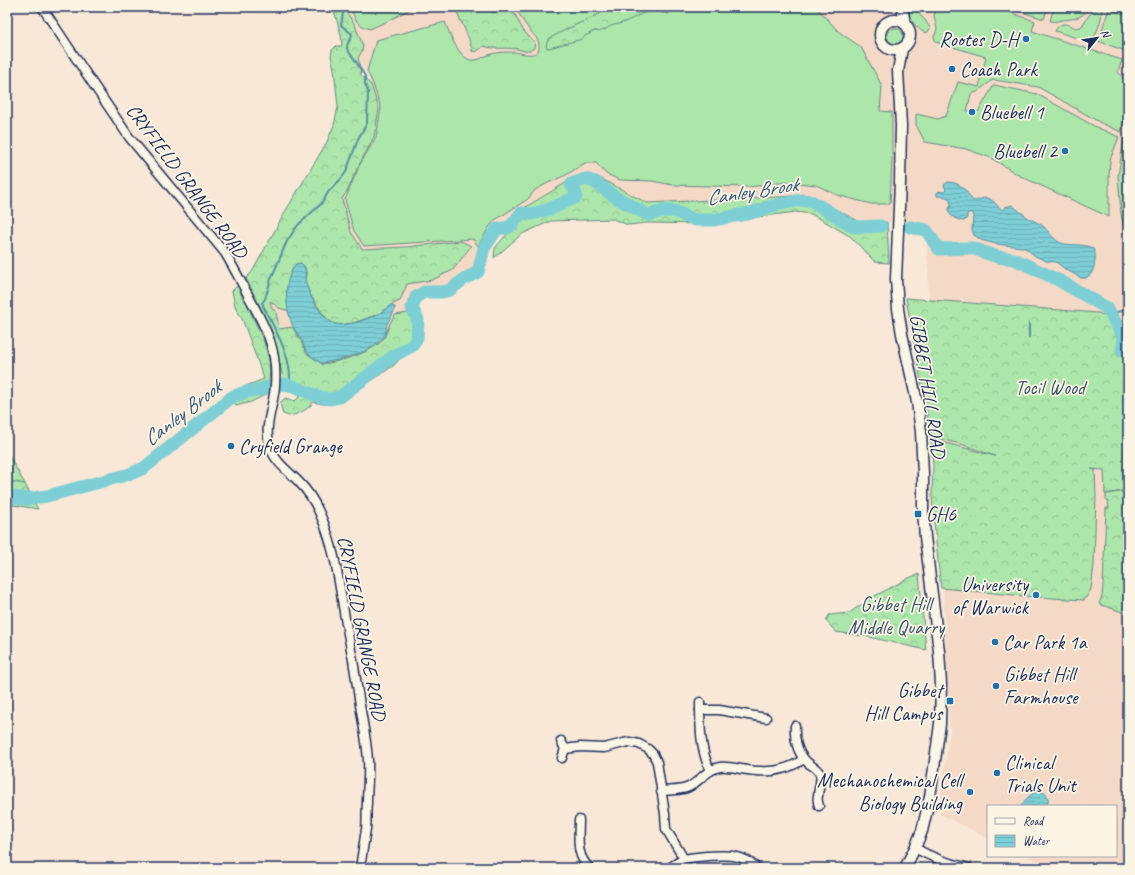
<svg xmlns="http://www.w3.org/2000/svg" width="1135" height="875" font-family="Caveat,sans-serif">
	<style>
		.built { fill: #f5d9c7 }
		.grass { fill: #ade6aa; stroke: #648a84 }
		.forest { fill: url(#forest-crowns); stroke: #648a84 }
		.water { fill: url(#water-rules); stroke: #568fa5 }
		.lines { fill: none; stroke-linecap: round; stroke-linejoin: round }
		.stream { stroke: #568fa5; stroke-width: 2 }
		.river { stroke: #7ecfd5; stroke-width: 13 }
		.minor-casing { stroke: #1b2f5e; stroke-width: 11 }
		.tertiary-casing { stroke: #1b2f5e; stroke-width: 13 }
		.minor { stroke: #fcf5e5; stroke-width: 8 }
		.tertiary { stroke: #fcf5e5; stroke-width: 10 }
		.poi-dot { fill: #1f6fb2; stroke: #fcf5e5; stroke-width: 1.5 }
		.labels { text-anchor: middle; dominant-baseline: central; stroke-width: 3.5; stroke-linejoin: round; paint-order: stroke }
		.poi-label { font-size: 20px; fill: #1b2f5e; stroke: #fcf5e5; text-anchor: start }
		.street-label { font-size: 20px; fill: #1b2f5e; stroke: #fcf5e5 }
		.park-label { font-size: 20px; fill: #38546d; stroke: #fcf5e5 }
		.water-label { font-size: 21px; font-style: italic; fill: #34577c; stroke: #fcf5e5 }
	</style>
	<defs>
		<pattern id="forest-crowns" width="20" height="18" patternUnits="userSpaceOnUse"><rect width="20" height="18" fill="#ade6aa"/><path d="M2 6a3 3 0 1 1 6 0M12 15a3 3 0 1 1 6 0" fill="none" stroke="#94c695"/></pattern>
		<pattern id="water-rules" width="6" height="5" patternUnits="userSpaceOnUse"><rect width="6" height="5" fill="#7ecfd5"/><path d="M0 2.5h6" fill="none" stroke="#6cb2b9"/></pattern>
	</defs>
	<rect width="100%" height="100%" fill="#f9e8d7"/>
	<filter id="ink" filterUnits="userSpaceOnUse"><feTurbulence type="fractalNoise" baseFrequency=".025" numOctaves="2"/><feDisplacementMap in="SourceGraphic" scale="8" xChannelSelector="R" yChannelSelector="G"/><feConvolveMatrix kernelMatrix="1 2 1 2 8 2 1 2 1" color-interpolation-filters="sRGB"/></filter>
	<g filter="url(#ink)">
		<path class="built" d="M 344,7 L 1128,7 L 1128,868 L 1049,868 L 1027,856 L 1116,856 L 1116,806 L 988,806 L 988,838 L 940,814 L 940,800 L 950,732 L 926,230 L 912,222 L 860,222 L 809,195 L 778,197 L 647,203 L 598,177 L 584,175 L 567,182 L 519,211 L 509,222 L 496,228 L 482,247 L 474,268 L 463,277 L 449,286 L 424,289 L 414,295 L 409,308 L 414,321 L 412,338 L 338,392 L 291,347 L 280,328 L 272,309 L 271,292 L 372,102 L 368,75 L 356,56 Z"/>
		<g class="grass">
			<path d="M 351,7 L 414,7 L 388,21 L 370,29 C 357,25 354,20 351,7 Z"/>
			<path d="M 515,7 L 816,7 L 839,32 L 861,47 L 882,86 L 880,111 L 892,112 L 892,159 L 890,204 L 871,204 L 837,195 L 816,185 L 788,182 L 748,187 L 673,185 L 652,181 L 620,180 L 606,174 L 596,163 L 585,163 L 566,175 L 548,183 L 535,190 L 528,199 L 495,220 L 489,227 L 478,246 L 473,239 L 364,246 L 354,231 L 345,200 L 359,166 L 376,137 L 381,108 L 373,84 L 367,71 L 376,40 L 445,22 C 449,32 460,63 475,60 C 479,60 483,57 486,56 C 495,52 505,52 514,52 C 521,53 540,59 539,46 C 539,38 532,34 528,28 C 523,21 519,14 515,7 Z"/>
			<path d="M 908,7 L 922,7 L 919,12 L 920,15 L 925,20 L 930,28 L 928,32 L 925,33 C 915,27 909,19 908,7 Z"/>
			<path d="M 937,7 L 993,7 L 1035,21 L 1032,31 L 1122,60 L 1118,72 C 1135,87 1126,112 1121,132 L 1101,123 L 1038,87 L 994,80 L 991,81 L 977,92 L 971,94 L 967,111 L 978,112 L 991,90 L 994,85 L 1037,94 L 1094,126 L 1119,137 L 1110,160 L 1109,176 L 1109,217 L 1020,176 L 991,158 L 966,149 L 925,142 L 916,125 L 916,114 L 938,119 L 946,116 L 958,82 L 979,87 L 986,57 L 936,42 L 934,37 L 937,29 L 934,16 Z"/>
			<path d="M 1006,7 L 1048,7 L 1044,19 Z"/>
			<path d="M 1054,7 L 1091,7 C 1082,18 1075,19 1062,20 C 1058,21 1055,22 1050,21 Z"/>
			<path d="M 1101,7 L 1102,8 C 1103,15 1097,36 1091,41 L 1083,40 L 1055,31 C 1060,21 1068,23 1075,28 L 1081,27 L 1090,14 Z"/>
			<path d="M 1125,7 L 1128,7 L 1128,52 L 1098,41 L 1109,9 L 1123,14 Z"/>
			<circle cx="895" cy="36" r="8"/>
			<path d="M 1124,138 L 1128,140 L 1128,233 L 1124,229 L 1121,214 L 1118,176 Z"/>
			<path d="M 7,452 L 25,484 L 7,481 Z"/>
		</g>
		<g class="forest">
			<path d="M 333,7 L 346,7 L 347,13 L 355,25 L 363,46 L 362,51 L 358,58 L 359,61 L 361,75 L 371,85 L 379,109 L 374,137 L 357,169 L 348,190 L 342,199 L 351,232 L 362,249 L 406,247 L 461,241 L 471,246 L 453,270 L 432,280 L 407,284 L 400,301 L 391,305 L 379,314 L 353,323 L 338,325 L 330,322 L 323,314 L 311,296 L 305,282 L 306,272 L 305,267 L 301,263 L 296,264 C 285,279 286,294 289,311 L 279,308 L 270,301 L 272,309 L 276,311 L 279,329 L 292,327 L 300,339 L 306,353 L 322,364 C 339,362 373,353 384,338 C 386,335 387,330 389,326 C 390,322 393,319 395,315 L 408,313 L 414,321 L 412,337 L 408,342 L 406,353 L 393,366 L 351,395 L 334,404 L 322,404 L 313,402 C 308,410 299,414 289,416 L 283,414 L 280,403 L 285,398 L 295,401 L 299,397 L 293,389 L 283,389 L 284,382 L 273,334 L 246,278 L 252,272 L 285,212 L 318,157 L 326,144 L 334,125 L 338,107 L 334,69 L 331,56 L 332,50 L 336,46 L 342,46 L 341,35 Z"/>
			<path d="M 457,7 L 511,7 L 523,30 L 535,43 L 534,48 C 534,48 530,51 529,51 C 524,52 520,49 516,49 C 505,47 493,50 484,46 L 476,52 L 472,51 C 471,45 469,38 466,32 C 463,24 456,16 457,7 Z"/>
			<path d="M 614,7 L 671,7 L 672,9 L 669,14 C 663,13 656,11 650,12 C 642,12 634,18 627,21 C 622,24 616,24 611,26 C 605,29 602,33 595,31 L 585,36 L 582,39 L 549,48 L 546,47 L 547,42 L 550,38 L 567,29 Z"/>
			<path d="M 584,175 L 598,177 L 647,203 L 778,197 L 809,195 L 860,222 L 887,222 L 889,263 L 875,262 L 851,237 L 824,221 L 811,214 L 796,212 L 704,224 L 647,223 L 628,225 L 613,219 L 551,221 L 522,234 L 494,258 L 495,248 L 508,233 L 520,222 L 519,211 L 567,182 Z"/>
			<path d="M 238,285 L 243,299 L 247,304 L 264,342 L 269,359 L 270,372 L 267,394 L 251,402 L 236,406 L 232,397 L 238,389 L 264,379 L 243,321 L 235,306 L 232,291 Z"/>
			<path d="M 906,298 L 1098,313 L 1123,321 L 1128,325 L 1128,490 L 1105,494 L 1104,470 L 1091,469 L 1095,470 L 1096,496 L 1094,566 L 1091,589 L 1088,595 L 1084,600 L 1035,597 L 941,588 L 935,533 L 932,496 L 933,466 L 931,439 L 995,456 L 961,444 L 931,437 Z"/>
			<path d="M 7,481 L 25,484 L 38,509 L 7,504 Z"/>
			<path d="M 1128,491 L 1128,614 L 1099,604 L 1102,596 L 1103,586 L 1106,508 L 1109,508 L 1108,502 L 1106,500 L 1106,494 Z"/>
			<path d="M 919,574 L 926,650 L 869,637 L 836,632 L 826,621 L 829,615 L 849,613 L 871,598 L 909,578 Z"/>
		</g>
		<g class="water">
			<path d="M 948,182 C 962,183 965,190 973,201 C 978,201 982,198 986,198 C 995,199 996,207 1003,210 L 1005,207 L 1012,205 C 1018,210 1023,214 1030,219 C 1034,221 1039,223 1043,226 C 1049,232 1054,240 1061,243 C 1069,246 1090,243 1094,250 C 1097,255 1094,270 1091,274 C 1089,276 1087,277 1086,278 L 1081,278 L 1065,269 L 1056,262 L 1046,261 L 1035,256 L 1027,249 L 1022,247 L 996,244 L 981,240 L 974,235 L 972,230 L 973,216 L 971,212 L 967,214 L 967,218 L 964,221 C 957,220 953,218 949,213 L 949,208 L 951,206 C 950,195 946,197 937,196 L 937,193 L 939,191 L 944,192 L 946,190 L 944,185 Z"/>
			<path d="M 301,263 C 309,271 303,275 306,283 C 309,296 323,321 336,324 C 346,327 369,319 378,314 C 383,312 387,308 391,305 L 395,307 C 394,314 390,318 387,324 C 386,328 386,333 384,336 C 374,352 339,361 321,363 C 317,360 310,356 307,352 C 304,348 303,344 302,340 C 299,335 294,330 292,324 C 285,305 283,281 296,264 Z"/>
			<path d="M 1041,791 C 1048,794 1050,799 1047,806 L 1021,806 C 1026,798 1032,792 1041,791 Z"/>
		</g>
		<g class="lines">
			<g class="stream">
				<path d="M 1110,313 L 1128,310"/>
				<path d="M 1029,337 L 1029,322"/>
				<path d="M 285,384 L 290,381 C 291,352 273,328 262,303 L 265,299 L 271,279 L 287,241 L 298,225 L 321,204 L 329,191 L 341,179 L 346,172 L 358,139 L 367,123 L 368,92 L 365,84 L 365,76 L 357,63 L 347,49 C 346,43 352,39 352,34 L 341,25 L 343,13 L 342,7"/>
			</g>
			<g class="river">
				<path d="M 910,227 L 926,230 L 939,249 L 972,248 L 998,257 L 1014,259 L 1060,281 L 1107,308 L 1124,338 L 1122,351 L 1128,351"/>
				<path d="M 7,496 L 27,499 L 47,496 L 130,474 L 144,468 L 232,397 L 242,393 L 285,384 L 292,386 L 320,397 L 330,399 L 340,397 L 395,355 L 412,346 L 417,338 L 418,320 L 412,308 L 416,297 L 424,292 L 442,292 L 450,290 L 464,279 L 478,272 L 484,248 L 497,229 L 510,227 L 521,213 L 532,214 L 550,209 L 576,197 L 575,191 L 571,184 L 585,179 L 595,182 L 615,197 L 648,215 L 663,211 L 674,211 L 695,220 L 713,220 L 751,213 L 772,206 L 801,200 L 813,202 L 854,227 L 881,226"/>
			</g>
			<defs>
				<g id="minor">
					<path d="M 42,7 L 91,81 L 129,137 L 225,253 C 233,266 240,280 247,293 C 264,326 278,346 275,385 C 274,406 263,426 270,447 C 275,462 287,470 298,481 C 307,490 315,502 320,514 C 335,547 339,583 345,618 C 351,647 356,676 360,705 C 363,724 367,742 368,761 C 369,775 367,789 367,803 C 366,812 367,821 366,829 C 364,842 362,855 360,868"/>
					<path d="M 700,702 C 700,725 700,749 710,770"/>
					<path d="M 700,710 L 719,710 L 766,718"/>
					<path d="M 795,726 C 794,738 797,753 807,762 C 811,766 818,768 820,774 C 822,782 818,789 818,796 C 817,799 818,803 819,806"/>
					<path d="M 561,741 L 565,749 L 580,747 L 604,748 L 624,743 L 629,742 L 639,744 L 648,749 L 653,754 L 657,762 L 665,814 L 666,829 L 684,859"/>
					<path d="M 562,758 L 565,749"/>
					<path d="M 661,791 C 670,790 681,791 689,787 C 700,781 707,769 720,767 C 727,766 735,768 741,769 C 765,773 783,773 804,759"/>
					<path d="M 579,820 C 579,837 575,856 590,868"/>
					<path d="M 915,848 C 932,858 950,864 969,868"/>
					<path d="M 669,868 C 674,865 679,861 685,859 C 692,857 700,857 707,856 C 727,855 741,853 757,868"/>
				</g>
				<g id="tertiary">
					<path d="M 902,7 L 905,24"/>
					<circle cx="895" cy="35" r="15"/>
					<path d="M 902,49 L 898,71 L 901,125 L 900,183 L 896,279 L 898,309 L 902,334 L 917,402 L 921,432 L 923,474 L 923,511 L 925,537 L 939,651 L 941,684 L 940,724 L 930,797 L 922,831 L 915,848 L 905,868"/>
				</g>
			</defs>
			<use href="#minor" class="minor-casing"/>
			<use href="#tertiary" class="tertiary-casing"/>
			<use href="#minor" class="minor"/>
			<use href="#tertiary" class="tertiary"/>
		</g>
	</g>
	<g class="poi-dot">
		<circle cx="1026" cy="39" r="4"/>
		<circle cx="952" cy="69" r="4"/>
		<circle cx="972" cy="112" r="4"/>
		<circle cx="1065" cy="151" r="4"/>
		<circle cx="231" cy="446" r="4"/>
		<rect x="914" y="510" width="8" height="8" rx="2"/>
		<circle cx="1036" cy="595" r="4"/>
		<circle cx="995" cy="642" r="4"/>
		<circle cx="996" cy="686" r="4"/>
		<rect x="946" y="697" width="8" height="8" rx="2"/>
		<circle cx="997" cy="773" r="4"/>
		<circle cx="970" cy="792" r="4"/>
	</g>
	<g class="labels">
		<g class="poi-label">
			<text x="1018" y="39" text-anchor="end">Rootes D-H</text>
			<text x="960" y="69">Coach Park</text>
			<text x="980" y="112">Bluebell 1</text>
			<text x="1057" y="151" text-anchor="end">Bluebell 2</text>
			<text x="239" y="446">Cryfield Grange</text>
			<text x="926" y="514">GH6</text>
			<text x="1028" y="584" text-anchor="end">University<tspan x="1028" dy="23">of Warwick</tspan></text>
			<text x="1003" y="642">Car Park 1a</text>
			<text x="1004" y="674">Gibbet Hill<tspan x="1004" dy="23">Farmhouse</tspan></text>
			<text x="942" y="690" text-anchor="end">Gibbet<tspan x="942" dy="23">Hill Campus</tspan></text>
			<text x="1005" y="762">Clinical<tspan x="1005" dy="23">Trials Unit</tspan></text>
			<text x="962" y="780" text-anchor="end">Mechanochemical Cell<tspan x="962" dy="23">Biology Building</tspan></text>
		</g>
		<g class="street-label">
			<text transform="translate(187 181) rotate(53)">CRYFIELD GRANGE ROAD</text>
			<text transform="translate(928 386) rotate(81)">GIBBET HILL ROAD</text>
			<text transform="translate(362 628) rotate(79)">CRYFIELD GRANGE ROAD</text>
		</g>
		<g class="park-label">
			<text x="1050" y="387">Tocil Wood</text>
			<text x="896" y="604">Gibbet Hill<tspan x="896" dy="23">Middle Quarry</tspan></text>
		</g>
		<g class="water-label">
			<text transform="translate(752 191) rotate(-9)">Canley Brook</text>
			<text transform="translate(182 413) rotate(-38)">Canley Brook</text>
		</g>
	</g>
	<rect width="1135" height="875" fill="none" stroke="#fcf5e5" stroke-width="24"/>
	<rect x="12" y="12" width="1111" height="851" fill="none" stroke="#1b2f5e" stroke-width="1.5" filter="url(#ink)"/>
	<rect x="987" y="805" width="130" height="52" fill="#fcf5e5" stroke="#a2a6af"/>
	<rect x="995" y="818" width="20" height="6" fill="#fcf5e5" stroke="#a2a6af"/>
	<text x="1023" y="825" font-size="12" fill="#1b2f5e">Road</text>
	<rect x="995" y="835" width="20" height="12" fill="url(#water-rules)" stroke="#a2a6af"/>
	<text x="1023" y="845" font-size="12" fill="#1b2f5e">Water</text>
	<g transform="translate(1097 38) rotate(60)" stroke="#fcf5e5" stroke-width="3" paint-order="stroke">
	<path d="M0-3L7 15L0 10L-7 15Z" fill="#1b2f5e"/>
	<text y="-6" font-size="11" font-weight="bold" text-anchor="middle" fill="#1b2f5e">N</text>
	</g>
</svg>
